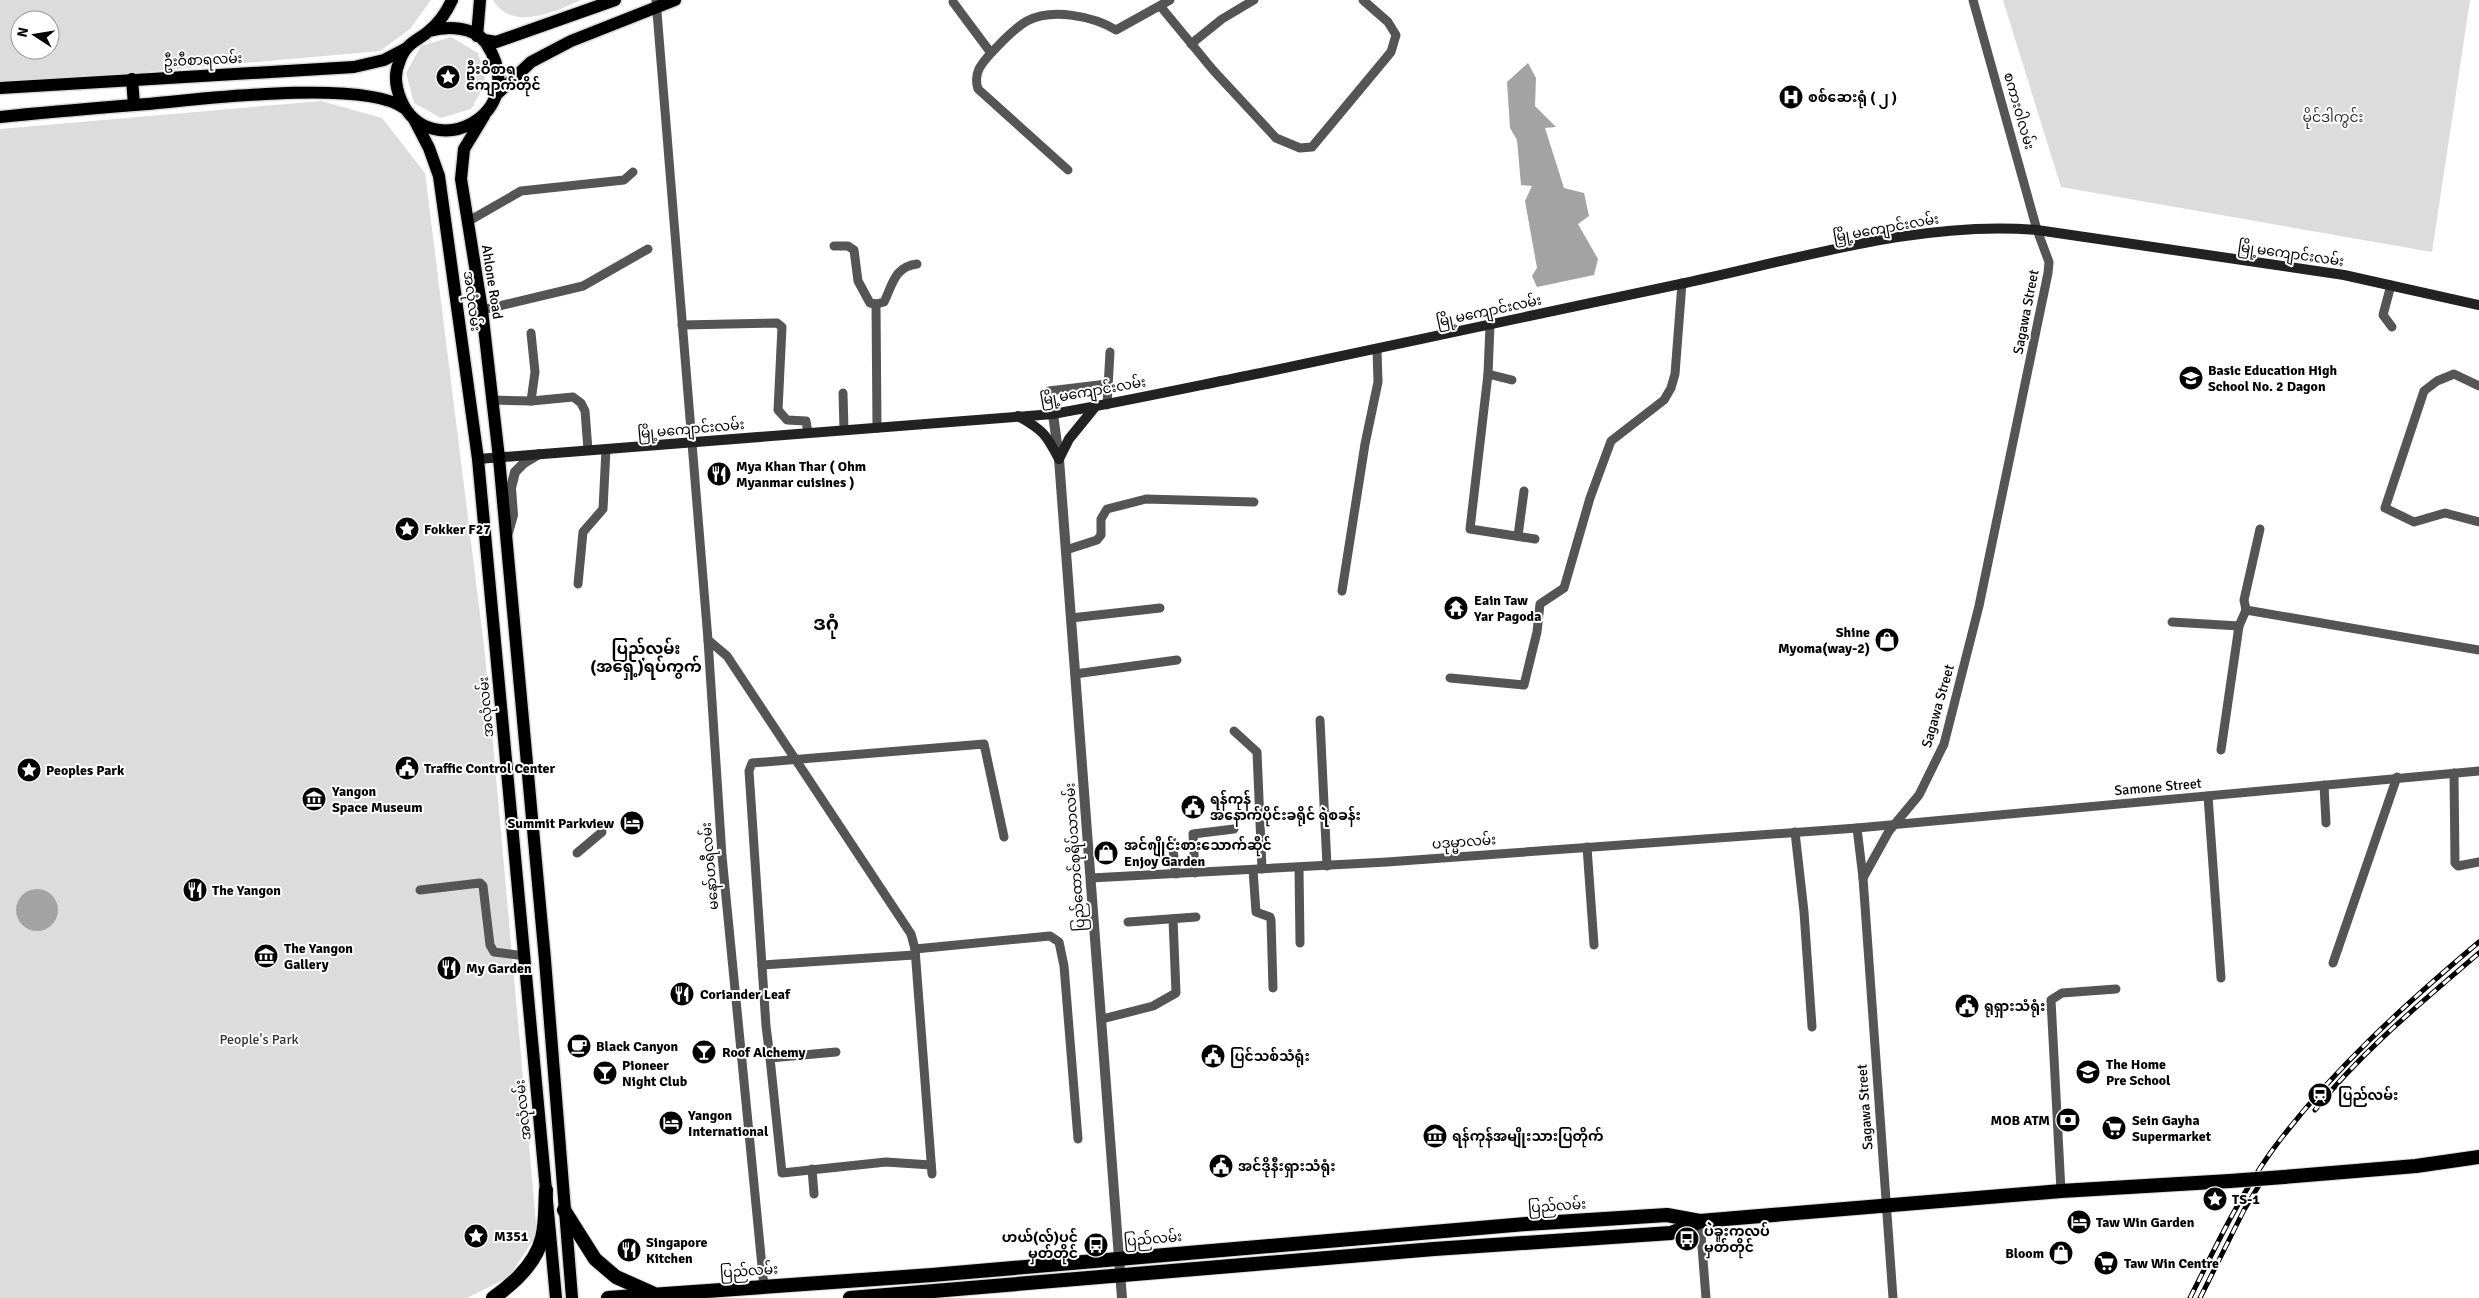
<svg xmlns="http://www.w3.org/2000/svg" width="2479" height="1298" font-family="Signika,'Noto Sans Myanmar',sans-serif">
	<style>
		.green { fill: #dcdcdc; fill-rule: evenodd }
		.water { fill: #a3a3a3 }
		.lines { fill: none; stroke-linecap: round; stroke-linejoin: round }
		.primary-casing { stroke: #dbdbdb; stroke-width: 15 }
		.trunk-casing { stroke: #dbdbdb; stroke-width: 16 }
		.minor { stroke: #555; stroke-width: 9 }
		.tertiary { stroke: #555; stroke-width: 10 }
		.secondary { stroke: #222; stroke-width: 10 }
		.primary { stroke: #000; stroke-width: 12 }
		.trunk { stroke: #000; stroke-width: 14 }
		.rail-casing { stroke: #000; stroke-width: 5 }
		.rail { stroke: #fff; stroke-width: 3; stroke-dasharray: 9; stroke-linecap: butt }
		.trunk-bridge-casing { stroke: #dbdbdb; stroke-width: 16; stroke-linecap: butt }
		.trunk-bridge { stroke: #000; stroke-width: 14 }
		.labels { text-anchor: middle; dominant-baseline: central; stroke-width: 4; stroke-linejoin: round; paint-order: stroke }
		.street-label { font-size: 14px; fill: #000; stroke: #fff }
		.poi-label { font-size: 14px; font-weight: bold; fill: #000; stroke: #fff; text-anchor: start }
		.park-label { font-size: 14px; fill: #333; stroke: #fff }
		.quarter-label { font-size: 16px; font-weight: bold; fill: #000; stroke: #fff }
		.district-label { font-size: 19px; font-weight: bold; fill: #000; stroke: #fff }
	</style>
	<rect width="100%" height="100%" fill="#fff"/>
	<g class="green">
		<path d="M 0,0 L 431,0 L 410,29 L 380,51 L 0,85 ZM 20,20 L 50,20 L 50,50 L 20,50 Z"/>
		<path d="M 493,0 L 581,0 C 555,12 512,32 493,0 Z"/>
		<path d="M 2003,0 L 2470,0 L 2432,252 L 2061,187 Z"/>
		<path d="M 451,37 L 478,53 L 486,82 L 471,109 L 441,118 L 414,103 L 406,73 L 421,46 Z"/>
		<path d="M 321,101 L 382,118 L 425,173 L 485,654 L 537,1234 L 509,1277 L 467,1298 L 0,1298 L 0,129 Z"/>
	</g>
	<g class="water">
		<path d="M 1528,63 L 1536,78 L 1535,106 L 1556,127 L 1545,128 L 1564,188 L 1584,193 L 1589,216 L 1578,224 L 1598,259 L 1594,275 L 1537,287 L 1532,276 L 1537,268 L 1525,201 L 1532,186 L 1521,185 L 1517,140 L 1510,128 L 1507,82 Z"/>
		<circle cx="37" cy="910" r="21"/>
	</g>
	<g class="lines">
		<defs>
			<g id="primary">
				<path d="M 429,31 C 447,26 474,26 486,43 C 534,116 429,165 401,100 C 396,88 394,74 399,63 C 405,43 416,42 429,31 C 439,23 447,11 452,0"/>
				<path d="M 477,36 L 480,0"/>
				<path d="M 484,40 L 496,42 L 615,0"/>
				<path d="M 132,79 L 134,105"/>
				<path d="M 0,88 L 354,67 L 384,60 L 405,49"/>
				<path d="M 497,94 L 531,62 L 571,41 L 675,0"/>
				<path d="M 484,116 L 464,149 L 461,179 L 482,310 L 499,458 L 545,960 L 572,1298"/>
				<path d="M 0,117 C 49,112 99,108 148,104 C 201,99 364,79 404,108"/>
				<path d="M 414,119 L 429,148 L 439,176 L 478,459 L 556,1298"/>
			</g>
			<g id="trunk">
				<path d="M 2284,1177 L 2416,1166 L 2479,1157"/>
				<path d="M 564,1210 L 595,1259 L 616,1277 L 652,1293"/>
				<path d="M 493,1298 C 513,1284 536,1263 542,1238 C 546,1223 545,1205 546,1190"/>
				<path d="M 608,1298 L 932,1275 L 1526,1224 L 1667,1215 L 1700,1221 L 2061,1191 L 2230,1181"/>
				<path d="M 850,1298 L 1434,1249 L 1671,1233 L 1699,1222"/>
			</g>
		</defs>
		<use href="#primary" class="primary-casing"/>
		<use href="#trunk" class="trunk-casing"/>
		<g class="minor">
			<path d="M 656,0 L 708,640 L 722,856 L 764,1287"/>
			<path d="M 953,2 L 991,53"/>
			<path d="M 1161,7 L 1213,70 L 1276,138 L 1300,148 L 1312,147 L 1391,52 L 1396,35 L 1388,22 L 1363,0"/>
			<path d="M 1191,44 L 1222,19 L 1254,0"/>
			<path d="M 1068,170 L 978,89 C 973,73 981,64 992,52 C 1003,41 1013,29 1027,21 C 1052,8 1093,16 1116,30 L 1170,0"/>
			<path d="M 467,222 L 521,191 L 624,180 L 633,172"/>
			<path d="M 834,246 L 848,246 L 854,250 L 858,281 L 870,303 L 876,304 L 884,302 C 893,284 894,267 917,264"/>
			<path d="M 2391,285 L 2383,315 L 2392,327"/>
			<path d="M 876,304 L 877,428"/>
			<path d="M 482,310 L 583,286 L 648,249"/>
			<path d="M 682,325 L 777,323 L 782,327 L 778,410 L 787,420 L 806,421 L 808,433"/>
			<path d="M 1490,325 L 1488,374 L 1470,529 L 1535,539"/>
			<path d="M 1488,374 L 1512,380"/>
			<path d="M 2479,386 L 2454,374 L 2437,381 L 2424,391 L 2385,508 L 2414,522 L 2445,513 L 2479,522"/>
			<path d="M 1049,391 L 1107,384"/>
			<path d="M 843,393 L 844,430"/>
			<path d="M 493,400 L 531,401 L 573,397 L 581,403 L 585,411 L 588,450"/>
			<path d="M 531,401 L 535,372 L 531,333"/>
			<path d="M 1107,405 L 1110,352"/>
			<path d="M 1518,536 L 1524,491"/>
			<path d="M 1066,550 L 1097,540 L 1101,535 L 1101,519 L 1107,509 L 1146,499 L 1254,502"/>
			<path d="M 578,584 L 583,532 L 603,509 L 606,449"/>
			<path d="M 1342,591 L 1365,444 L 1378,382 L 1377,349"/>
			<path d="M 2246,610 L 2244,600 L 2260,529"/>
			<path d="M 1071,618 L 1160,608"/>
			<path d="M 2172,622 L 2239,626 L 2246,610 L 2479,650"/>
			<path d="M 708,640 L 727,656 L 911,934 L 915,949 L 932,1174"/>
			<path d="M 1075,674 L 1177,660"/>
			<path d="M 1450,678 L 1524,685 L 1537,632 L 1540,604 L 1564,588 L 1590,498 L 1611,441 L 1664,400 L 1671,388 L 1675,374 L 1682,283"/>
			<path d="M 1320,720 L 1327,866"/>
			<path d="M 1234,731 L 1257,752 L 1262,869"/>
			<path d="M 2221,750 L 2239,626"/>
			<path d="M 2454,773 L 2455,863 L 2458,866 L 2479,862"/>
			<path d="M 2324,785 L 2326,823"/>
			<path d="M 2208,796 L 2221,978"/>
			<path d="M 1857,828 L 1863,878 L 1893,1298"/>
			<path d="M 1795,832 L 1804,912 L 1812,1027"/>
			<path d="M 1172,841 L 1176,874"/>
			<path d="M 1587,847 L 1594,945"/>
			<path d="M 577,853 L 602,832"/>
			<path d="M 1299,868 L 1300,943"/>
			<path d="M 1253,870 L 1256,912 L 1270,917 L 1271,920 L 1273,988"/>
			<path d="M 1195,873 L 1193,834 L 1234,829"/>
			<path d="M 1091,878 L 1387,862 L 1857,828 L 2479,771"/>
			<path d="M 1863,878 L 1889,831 L 1919,795 L 1944,744 L 1979,606 L 2048,273 L 2049,262 L 2037,230 L 1973,0"/>
			<path d="M 420,890 L 480,883 L 483,886 L 490,945 L 494,952 L 525,956"/>
			<path d="M 1128,922 L 1196,917"/>
			<path d="M 915,949 L 1050,936 L 1059,942 L 1064,966 L 1078,1139"/>
			<path d="M 2333,963 L 2397,777"/>
			<path d="M 762,965 L 914,955"/>
			<path d="M 1102,1019 L 1153,1006 L 1176,993 L 1173,919"/>
			<path d="M 836,1052 L 770,1058 L 782,1173 L 886,1162 L 931,1165"/>
			<path d="M 770,1058 L 766,1026 L 749,771 L 752,763 L 984,744 L 1004,837"/>
			<path d="M 812,1169 L 814,1194"/>
			<path d="M 2061,1191 L 2051,1000 L 2062,993 L 2116,989"/>
			<path d="M 1700,1221 L 1706,1298"/>
		</g>
		<g class="tertiary">
			<path d="M 1053,414 L 1059,459 L 1122,1298"/>
			<path d="M 508,533 L 513,515 L 511,488 L 515,472 L 524,463 L 539,454"/>
		</g>
		<g class="secondary">
			<path d="M 1018,416 C 1043,430 1046,434 1059,459"/>
			<path d="M 478,459 L 1053,414 C 1122,402 1191,387 1261,373 C 1402,344 1543,313 1685,283 C 1798,259 1921,220 2037,230 L 2344,275 L 2479,305"/>
			<path d="M 1059,459 L 1069,439 L 1095,407"/>
		</g>
		<use href="#primary" class="primary"/>
		<use href="#trunk" class="trunk"/>
		<defs>
			<g id="rail">
				<path d="M 2315,1110 C 2363,1050 2421,1003 2479,953"/>
				<path d="M 2190,1298 C 2215,1248 2239,1197 2271,1152 C 2330,1072 2403,1006 2479,942"/>
				<path d="M 2200,1298 L 2244,1210 L 2261,1182"/>
			</g>
		</defs>
		<use href="#rail" class="rail-casing"/>
		<use href="#rail" class="rail"/>
		<defs>
			<path id="trunk-bridge" d="M 2230,1181 L 2284,1177"/>
		</defs>
		<use href="#trunk-bridge" class="trunk-bridge-casing"/>
		<use href="#trunk-bridge" class="trunk-bridge"/>
	</g>
	<defs>
		<symbol id="sight-disc" viewBox="-11 -11 22 22"><circle r="9.5" fill="#000" stroke="#fff"/><path d="M0-6L1.8-2.2L6-1.7L2.9 1.2L3.7 5.4L0 3.3L-3.7 5.4L-2.9 1.2L-6-1.7L-1.8-2.2Z" fill="#fff"/></symbol>
		<symbol id="hospital-disc" viewBox="-11 -11 22 22"><circle r="9.5" fill="#000" stroke="#fff"/><path d="M-5-5h3v3.5h4V-5h3V5h-3V1.5h-4V5h-3Z" fill="#fff"/></symbol>
		<symbol id="school-disc" viewBox="-11 -11 22 22"><circle r="9.5" fill="#000" stroke="#fff"/><path d="M0-5L7-2L0 1L-7-2ZM-4 1L0 2.5L4 1V4Q0 6-4 4Z" fill="#fff"/></symbol>
		<symbol id="restaurant-disc" viewBox="-11 -11 22 22"><circle r="9.5" fill="#000" stroke="#fff"/><path d="M-5-6h1v4h1v-4h1v4h1v-4h1v5L-1.5 .5V6h-2V.5L-5-1ZM5-6V6H3V1.5H1.5Q1.5-4 5-6Z" fill="#fff"/></symbol>
		<symbol id="temple-disc" viewBox="-11 -11 22 22"><circle r="9.5" fill="#000" stroke="#fff"/><path d="M0-6L5-2H3V0L6.5 2.5H4V6H1.5V3h-3V6H-4V2.5H-6.5L-3 0V-2H-5Z" fill="#fff"/></symbol>
		<symbol id="shop-disc" viewBox="-11 -11 22 22"><circle r="9.5" fill="#000" stroke="#fff"/><path d="M-5-2.5h2.3a2.7 3.5 0 0 1 5.4 0H5L5.5 6h-11ZM-1.5-2.5h3a1.5 2.3 0 0 0-3 0Z" fill="#fff"/></symbol>
		<symbol id="civic-disc" viewBox="-11 -11 22 22"><circle r="9.5" fill="#000" stroke="#fff"/><path d="M-.6-6.5H3V-4.5H.6V-3L4-1V1h2V6H-6V1h2V-1L-.6-3ZM-1.2 2.5V6h2.4V2.5Z" fill="#fff"/></symbol>
		<symbol id="museum-disc" viewBox="-11 -11 22 22"><circle r="9.5" fill="#000" stroke="#fff"/><path d="M0-6L6-3V-2H-6V-3ZM-5-1h2V3h-2ZM-1-1h2V3h-2ZM3-1h2V3H3ZM-6 4H6V6H-6Z" fill="#fff"/></symbol>
		<symbol id="hotel-disc" viewBox="-11 -11 22 22"><circle r="9.5" fill="#000" stroke="#fff"/><path d="M-6-4.5h1.5V1H6V5H4.5V3h-9V5H-6ZM-4 0a1.8 1.8 0 1 1 3.6 0ZM.5 0V-2.5h3Q6-2.5 6 0Z" fill="#fff"/></symbol>
		<symbol id="cafe-disc" viewBox="-11 -11 22 22"><circle r="9.5" fill="#000" stroke="#fff"/><path d="M-5.5-4.5H6V0H3Q3 3.5 0 3.5H-2.5Q-5.5 3.5-5.5 0ZM3-3.2v2h1.7v-2ZM-6 4.5H4V6H-6Z" fill="#fff"/></symbol>
		<symbol id="bar-disc" viewBox="-11 -11 22 22"><circle r="9.5" fill="#000" stroke="#fff"/><path d="M-6-5H6L.8 .8V4.5H3.5V6h-7V4.5H-.8V.8Z" fill="#fff"/></symbol>
		<symbol id="station-disc" viewBox="-11 -11 22 22"><circle r="9.5" fill="#000" stroke="#fff"/><path d="M-3-6H3Q5-6 5-4V2Q5 4 3 4L4.5 6H3L1.5 4h-3L-3 6H-4.5L-3 4Q-5 4-5 2V-4Q-5-6-3-6ZM-3.5-4v3h7v-3ZM-3.5 1v1.5H-2V1ZM2 1v1.5H3.5V1Z" fill="#fff"/></symbol>
		<symbol id="bank-disc" viewBox="-11 -11 22 22"><circle r="9.5" fill="#000" stroke="#fff"/><path d="M-6-4H6V4H-6ZM0-2.3a2.3 2.3 0 1 0 0 4.6a2.3 2.3 0 1 0 0-4.6Z" fill="#fff"/></symbol>
		<symbol id="supermarket-disc" viewBox="-11 -11 22 22"><circle r="9.5" fill="#000" stroke="#fff"/><path d="M-6-5.5h2.5l.6 2H6L4.5 2H-2.5L-4.4-4H-6ZM-1.5 3.2a1.3 1.3 0 1 0 .1 0ZM3 3.2a1.3 1.3 0 1 0 .1 0Z" fill="#fff"/></symbol>
		<symbol id="bus-disc" viewBox="-11 -11 22 22"><circle r="9.5" fill="#000" stroke="#fff"/><path d="M-5-6H5V4H4V6H2V4H-2V6H-4V4H-5ZM-3.5-4V0h7V-4ZM-3.5 1.2v1.5H-2V1.2ZM2 1.2v1.5H3.5V1.2Z" fill="#fff"/></symbol>
	</defs>
	<g fill-rule="evenodd">
		<use href="#sight-disc" x="434" y="63" width="28" height="28"/>
		<use href="#hospital-disc" x="1777" y="83" width="28" height="28"/>
		<use href="#school-disc" x="2177" y="364" width="28" height="28"/>
		<use href="#restaurant-disc" x="705" y="460" width="28" height="28"/>
		<use href="#sight-disc" x="393" y="515" width="28" height="28"/>
		<use href="#temple-disc" x="1442" y="594" width="28" height="28"/>
		<use href="#shop-disc" x="1873" y="626" width="28" height="28"/>
		<use href="#civic-disc" x="393" y="754" width="28" height="28"/>
		<use href="#sight-disc" x="15" y="756" width="28" height="28"/>
		<use href="#museum-disc" x="300" y="785" width="28" height="28"/>
		<use href="#civic-disc" x="1179" y="793" width="28" height="28"/>
		<use href="#hotel-disc" x="618" y="809" width="28" height="28"/>
		<use href="#shop-disc" x="1092" y="839" width="28" height="28"/>
		<use href="#restaurant-disc" x="181" y="876" width="28" height="28"/>
		<use href="#museum-disc" x="252" y="942" width="28" height="28"/>
		<use href="#restaurant-disc" x="435" y="954" width="28" height="28"/>
		<use href="#restaurant-disc" x="668" y="980" width="28" height="28"/>
		<use href="#civic-disc" x="1953" y="992" width="28" height="28"/>
		<use href="#cafe-disc" x="565" y="1032" width="28" height="28"/>
		<use href="#bar-disc" x="690" y="1038" width="28" height="28"/>
		<use href="#civic-disc" x="1199" y="1042" width="28" height="28"/>
		<use href="#school-disc" x="2074" y="1058" width="28" height="28"/>
		<use href="#bar-disc" x="591" y="1059" width="28" height="28"/>
		<use href="#station-disc" x="2306" y="1081" width="28" height="28"/>
		<use href="#bank-disc" x="2054" y="1106" width="28" height="28"/>
		<use href="#hotel-disc" x="657" y="1109" width="28" height="28"/>
		<use href="#supermarket-disc" x="2100" y="1114" width="28" height="28"/>
		<use href="#museum-disc" x="1421" y="1122" width="28" height="28"/>
		<use href="#civic-disc" x="1207" y="1152" width="28" height="28"/>
		<use href="#sight-disc" x="2201" y="1185" width="28" height="28"/>
		<use href="#hotel-disc" x="2065" y="1208" width="28" height="28"/>
		<use href="#sight-disc" x="462" y="1222" width="28" height="28"/>
		<use href="#bus-disc" x="1673" y="1225" width="28" height="28"/>
		<use href="#bus-disc" x="1082" y="1231" width="28" height="28"/>
		<use href="#restaurant-disc" x="615" y="1236" width="28" height="28"/>
		<use href="#shop-disc" x="2047" y="1239" width="28" height="28"/>
		<use href="#supermarket-disc" x="2092" y="1249" width="28" height="28"/>
	</g>
	<g class="labels">
		<g class="street-label">
			<text transform="translate(203 60) rotate(-3)">ဦးဝီစာရလမ်း</text>
			<text transform="translate(2019 111) rotate(74)">စကားဝါလမ်း</text>
			<text transform="translate(1886 228) rotate(-10)">မြို့မကျောင်းလမ်း</text>
			<text transform="translate(2291 254) rotate(8)">မြို့မကျောင်းလမ်း</text>
			<text transform="translate(492 282) rotate(81)">Ahlone Road</text>
			<text transform="translate(472 301) rotate(83)">အလုံလမ်း</text>
			<text transform="translate(1489 311) rotate(-12)">မြို့မကျောင်းလမ်း</text>
			<text transform="translate(2026 312) rotate(-79)">Sagawa Street</text>
			<text transform="translate(1093 391) rotate(-10)">မြို့မကျောင်းလမ်း</text>
			<text transform="translate(691 429) rotate(-5)">မြို့မကျောင်းလမ်း</text>
			<text transform="translate(1938 706) rotate(-74)">Sagawa Street</text>
			<text transform="translate(486 707) rotate(-95)">အလုံလမ်း</text>
			<text transform="translate(2158 787) rotate(-5)">Samone Street</text>
			<text transform="translate(1464 842) rotate(-4)">ပဒုမ္မာလမ်း</text>
			<text transform="translate(1075 857) rotate(-94)">ပြည်ထောင်စုရိပ်သာလမ်း</text>
			<text transform="translate(710 866) rotate(-95)">မနော်ဟရီလမ်း</text>
			<text transform="translate(1865 1107) rotate(-94)">Sagawa Street</text>
			<text transform="translate(523 1110) rotate(-96)">အလုံလမ်း</text>
			<text transform="translate(1557 1206) rotate(-4)">ပြည်လမ်း</text>
			<text transform="translate(1153 1239) rotate(-5)">ပြည်လမ်း</text>
			<text transform="translate(749 1271) rotate(-4)">ပြည်လမ်း</text>
		</g>
		<g class="poi-label">
			<text x="466" y="69">ဦးဝိစာရ<tspan x="466" dy="16">ကျောက်တိုင်</tspan></text>
			<text x="1808" y="97">စစ်ဆေးရုံ ( ၂ )</text>
			<text x="2208" y="370">Basic Education High<tspan x="2208" dy="16">School No. 2 Dagon</tspan></text>
			<text x="736" y="466">Mya Khan Thar ( Ohm<tspan x="736" dy="16">Myanmar cuisines )</tspan></text>
			<text x="424" y="529">Fokker F27</text>
			<text x="1474" y="600">Eain Taw<tspan x="1474" dy="16">Yar Pagoda</tspan></text>
			<text x="1870" y="632" text-anchor="end">Shine<tspan x="1870" dy="16">Myoma(way-2)</tspan></text>
			<text x="424" y="768">Traffic Control Center</text>
			<text x="46" y="770">Peoples Park</text>
			<text x="332" y="791">Yangon<tspan x="332" dy="16">Space Museum</tspan></text>
			<text x="1210" y="799">ရန်ကုန်<tspan x="1210" dy="16">အနောက်ပိုင်းခရိုင် ရဲစခန်း</tspan></text>
			<text x="614" y="823" text-anchor="end">Summit Parkview</text>
			<text x="1124" y="845">အင်၈ျိုင်းစားသောက်ဆိုင်<tspan x="1124" dy="16">Enjoy Garden</tspan></text>
			<text x="212" y="890">The Yangon</text>
			<text x="284" y="948">The Yangon<tspan x="284" dy="16">Gallery</tspan></text>
			<text x="466" y="968">My Garden</text>
			<text x="700" y="994">Coriander Leaf</text>
			<text x="1984" y="1006">ရုရှားသံရုံး</text>
			<text x="596" y="1046">Black Canyon</text>
			<text x="722" y="1052">Roof Alchemy</text>
			<text x="1230" y="1056">ပြင်သစ်သံရုံး</text>
			<text x="2106" y="1064">The Home<tspan x="2106" dy="16">Pre School</tspan></text>
			<text x="622" y="1065">Pioneer<tspan x="622" dy="16">Night Club</tspan></text>
			<text x="2338" y="1095">ပြည်လမ်း</text>
			<text x="688" y="1115">Yangon<tspan x="688" dy="16">International</tspan></text>
			<text x="2050" y="1120" text-anchor="end">MOB ATM</text>
			<text x="2132" y="1120">Sein Gayha<tspan x="2132" dy="16">Supermarket</tspan></text>
			<text x="1452" y="1136">ရန်ကုန်အမျိုးသားပြတိုက်</text>
			<text x="1238" y="1166">အင်ဒိုနီးရှားသံရုံး</text>
			<text x="2232" y="1199">TS-1</text>
			<text x="2096" y="1222">Taw Win Garden</text>
			<text x="1704" y="1231">ပဲခူးကလပ်<tspan x="1704" dy="16">မှတ်တိုင်</tspan></text>
			<text x="494" y="1236">M351</text>
			<text x="1078" y="1237" text-anchor="end">ဟယ်(လ်)ပင်<tspan x="1078" dy="16">မှတ်တိုင်</tspan></text>
			<text x="646" y="1242">Singapore<tspan x="646" dy="16">Kitchen</tspan></text>
			<text x="2044" y="1253" text-anchor="end">Bloom</text>
			<text x="2124" y="1263">Taw Win Centre</text>
		</g>
		<g class="park-label">
			<text x="2333" y="117">မိုင်ဒါကွင်း</text>
			<text x="259" y="1039">People's Park</text>
		</g>
		<g class="quarter-label">
			<text x="646" y="649">ပြည်လမ်း<tspan x="646" dy="18">(အရှေ့)ရပ်ကွက်</tspan></text>
		</g>
		<g class="district-label">
			<text x="826" y="624">ဒဂုံ</text>
		</g>
	</g>
	<g transform="translate(35 35) rotate(282)"><circle r="24" fill="#ffffff" stroke="#999999"/>
	<path d="M0-4L9 19L0 12L-9 19Z" fill="#000000"/>
	<text y="-8" font-size="14" font-weight="bold" text-anchor="middle" fill="#000000">N</text>
	</g>
</svg>
